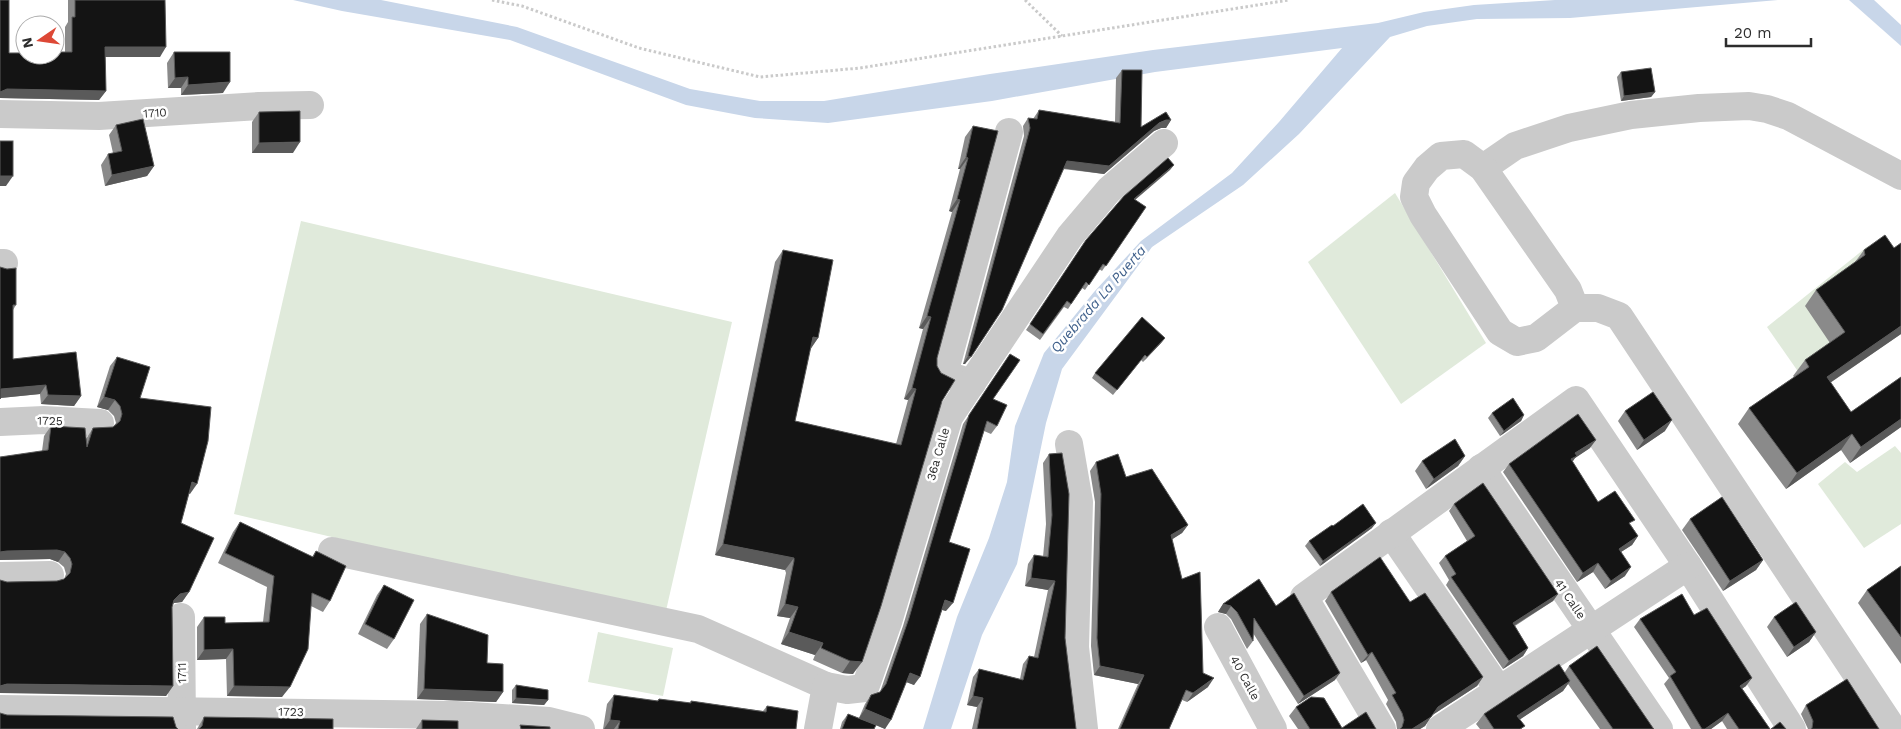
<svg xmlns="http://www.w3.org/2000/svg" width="1901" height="729" font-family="'Work Sans',sans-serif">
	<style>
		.green { fill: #e0eadb }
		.water { fill: #c8d6e9 }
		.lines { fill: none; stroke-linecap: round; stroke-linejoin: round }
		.path { stroke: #cacaca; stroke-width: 3; stroke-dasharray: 2.5 2.5; stroke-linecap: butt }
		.minor { stroke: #cacaca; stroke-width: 28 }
		.wall { fill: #8a8a8a }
		.shaded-wall { fill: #5a5a5a }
		.building { fill: #141414; stroke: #5a5a5a }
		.labels { text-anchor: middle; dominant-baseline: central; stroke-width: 5; stroke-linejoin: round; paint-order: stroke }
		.street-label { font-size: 12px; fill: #2d2d2d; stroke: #fff }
		.water-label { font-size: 14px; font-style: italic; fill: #3f608b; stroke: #fff }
	</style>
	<rect width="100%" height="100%" fill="#fff"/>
	<g class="green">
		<path d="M 1395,193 L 1486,343 L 1401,404 L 1308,262 Z"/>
		<path d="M 301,221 L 732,322 L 665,615 L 234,514 Z"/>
		<path d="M 1868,246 L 1901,296 L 1806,383 L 1767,327 Z"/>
		<path d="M 1895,446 L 1901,453 L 1901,524 L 1864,548 L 1818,484 L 1845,462 L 1857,472 Z"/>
		<path d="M 598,632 L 673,648 L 663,696 L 588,682 Z"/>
	</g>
	<g class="water">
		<path d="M 293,0 L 381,0 L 517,27 L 690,89 L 760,101 L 824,101 L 990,74 L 1153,50 L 1378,23 L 1424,12 L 1474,5 L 1555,0 L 1778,0 L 1570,18 L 1477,19 L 1427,26 L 1390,37 L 1299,134 L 1243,185 L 1152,247 L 1062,369 L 1046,423 L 1017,564 L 982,635 L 951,729 L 923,729 L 957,617 L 989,538 L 1007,482 L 1015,426 L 1044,353 L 1094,292 L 1141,241 L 1232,173 L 1279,122 L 1342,48 L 1155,72 L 992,101 L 828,123 L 755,118 L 686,105 L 510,40 L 342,11 Z"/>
		<path d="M 1849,0 L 1874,0 L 1901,25 L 1901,46 Z"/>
	</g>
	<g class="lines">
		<g class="path">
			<path d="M 492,0 L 522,6 L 639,48 L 760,77 L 860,68 L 1289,0"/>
			<path d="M 1025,0 L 1062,36"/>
		</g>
		<g class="minor">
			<path d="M 0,114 L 99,116 L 259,106 L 310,105"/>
			<path d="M 1483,168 L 1515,146 L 1569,128 L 1631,115 L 1699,108 L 1749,106 L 1767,109 L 1788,116 L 1901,176"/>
			<path d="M 0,263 L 4,263"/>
			<path d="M 1575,308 L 1568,290 L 1483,168 L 1464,154 L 1441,156 L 1427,168 L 1416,183 L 1414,197 L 1423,215 L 1500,332 L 1517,342 L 1536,338 L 1575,308 L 1598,308 L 1619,316 L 1893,729"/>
			<path d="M 972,383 L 944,374 L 1009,132"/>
			<path d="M 0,422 L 44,420 L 100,423"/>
			<path d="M 1069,444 L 1079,502 L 1075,647 L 1084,729"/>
			<path d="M 1481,468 L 1659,729"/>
			<path d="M 1391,533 L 1499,690"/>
			<path d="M 332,551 L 698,629 L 826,686"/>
			<path d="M 0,576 L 50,575"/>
			<path d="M 181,617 L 182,728"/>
			<path d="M 1218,627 L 1273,729"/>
			<path d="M 0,709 L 456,715 L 549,721 L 581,729"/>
			<path d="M 818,729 L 826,686 L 847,690 L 865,688 L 888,622 L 949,417 L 1070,236 L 1109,190 L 1164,143"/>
			<path d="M 1382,729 L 1304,597 L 1576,400 L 1688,566 L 1792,729"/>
			<path d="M 1440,729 L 1688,566"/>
		</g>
	</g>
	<g class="wall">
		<path d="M 68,0 L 165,0 L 160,57 L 105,57 L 106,91 L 99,100 L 0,98 L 9,53 L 65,52 L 65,27 L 68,22 Z"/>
		<path d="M 174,52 L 223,93 L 181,95 L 181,88 L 168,88 L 167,63 Z"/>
		<path d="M 1122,70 L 1141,127 L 1171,120 L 1166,128 L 1161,128 L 1154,131 L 1104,174 L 1063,169 L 965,364 L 963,364 L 1024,136 L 1023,126 L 1028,118 L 1033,119 L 1039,110 L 1115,122 L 1116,78 Z"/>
		<path d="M 1621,72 L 1655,92 L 1651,97 L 1621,101 L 1617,77 Z"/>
		<path d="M 259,112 L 293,153 L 252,153 L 252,122 Z"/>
		<path d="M 116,125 L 154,166 L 147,176 L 105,186 L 101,165 L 108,154 L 113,153 L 109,135 Z"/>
		<path d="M 973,126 L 998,131 L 937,358 L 937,366 L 942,401 L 853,674 L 842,673 L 813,660 L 815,655 L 781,644 L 790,618 L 777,616 L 786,573 L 785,570 L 715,555 L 775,262 L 783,250 L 818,338 L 810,349 L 795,421 L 896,444 L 908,400 L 904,399 L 923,329 L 919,328 L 952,212 L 949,211 L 960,169 L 958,169 L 965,137 Z"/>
		<path d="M 1170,170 L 1135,200 L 1146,207 L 1102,271 L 1099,269 L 1085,290 L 1082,288 L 1068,309 L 1064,307 L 1040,340 L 1026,330 L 1086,240 Z"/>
		<path d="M 1864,250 L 1901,334 L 1830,383 L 1851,412 L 1901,377 L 1901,427 L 1850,463 L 1841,450 L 1786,489 L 1738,424 L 1749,408 L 1794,377 L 1793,376 L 1805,360 L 1830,343 L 1805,306 L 1816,290 L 1855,262 Z"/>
		<path d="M 0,267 L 16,305 L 13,310 L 13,359 L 81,396 L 74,406 L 41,404 L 40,394 L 1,398 Z"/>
		<path d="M 1165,338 L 1161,343 L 1143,362 L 1141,360 L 1113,395 L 1092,378 L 1095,373 Z"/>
		<path d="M 1010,354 L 993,399 L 997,426 L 991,434 L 984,431 L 949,542 L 946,611 L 942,610 L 914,685 L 906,682 L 885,729 L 876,725 L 874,729 L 840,729 L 842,722 L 848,714 L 859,718 L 865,704 L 871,695 L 880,692 L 903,626 L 963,424 Z"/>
		<path d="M 117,357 L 190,494 L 189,493 L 181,523 L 189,592 L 182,602 L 174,603 L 172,607 L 173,686 L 166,696 L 7,582 L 57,581 L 64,579 L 66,574 L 64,567 L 58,562 L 50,559 L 0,560 L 0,457 L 42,451 L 44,436 L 51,426 L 86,439 L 93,428 L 113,427 L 116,423 L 114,416 L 108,410 L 97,407 L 110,366 Z"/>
		<path d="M 1625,411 L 1665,431 L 1637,450 L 1618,421 Z"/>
		<path d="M 1492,413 L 1524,415 L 1521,421 L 1500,436 L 1488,418 Z"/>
		<path d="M 1590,448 L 1575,458 L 1572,462 L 1598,502 L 1631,525 L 1638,536 L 1632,545 L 1621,552 L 1625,576 L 1605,589 L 1593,572 L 1577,582 L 1503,472 L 1509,464 Z"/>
		<path d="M 1049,454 L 1065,638 L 1076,729 L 972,729 L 977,707 L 967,705 L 973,677 L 979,669 L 1020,679 L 1023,664 L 1029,656 L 1034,657 L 1048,590 L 1025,586 L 1028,564 L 1034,555 L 1043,557 L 1046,524 L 1043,463 Z"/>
		<path d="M 1465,456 L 1458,466 L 1426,489 L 1415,471 L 1422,461 Z"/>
		<path d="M 1096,462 L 1126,477 L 1188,525 L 1182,533 L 1172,539 L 1203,673 L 1208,687 L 1187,702 L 1182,700 L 1169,729 L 1118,729 L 1138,684 L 1094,675 L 1091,646 L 1095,502 L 1090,471 Z"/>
		<path d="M 1454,504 L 1558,594 L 1553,601 L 1515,626 L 1528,648 L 1523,656 L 1503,669 L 1446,585 L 1449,580 L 1439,563 L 1445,556 L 1467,541 L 1449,511 Z"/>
		<path d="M 1690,519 L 1763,560 L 1756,570 L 1723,591 L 1682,530 Z"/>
		<path d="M 240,522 L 312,557 L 316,551 L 330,601 L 323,612 L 311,606 L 282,697 L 227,696 L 226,659 L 197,660 L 197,627 L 204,617 L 225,623 L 263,622 L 267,587 L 218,563 L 233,532 Z"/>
		<path d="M 1333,526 L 1372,528 L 1320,566 L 1305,546 L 1309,541 Z"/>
		<path d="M 1901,566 L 1901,664 L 1858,603 L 1867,590 Z"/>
		<path d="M 384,585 L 394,639 L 387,649 L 358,634 L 377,595 Z"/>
		<path d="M 1331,592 L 1410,602 L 1483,677 L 1477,686 L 1432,715 L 1425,726 L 1420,729 L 1397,729 L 1396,722 L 1386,704 L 1388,700 L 1366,660 L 1361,663 L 1325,601 Z"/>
		<path d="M 1223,604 L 1276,606 L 1335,680 L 1298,704 L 1253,633 L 1253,641 L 1247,649 L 1231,619 L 1226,614 L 1218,612 Z"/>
		<path d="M 427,614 L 487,663 L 503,692 L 496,702 L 417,699 L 420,624 Z"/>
		<path d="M 1694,615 L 1746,686 L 1742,688 L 1770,729 L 1727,729 L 1722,721 L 1711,729 L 1691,729 L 1664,684 L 1669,678 L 1634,627 L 1640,619 Z"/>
		<path d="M 1774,617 L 1816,632 L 1809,642 L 1787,657 L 1767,627 Z"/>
		<path d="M 1569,666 L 1654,729 L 1600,729 L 1568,684 L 1563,691 L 1520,719 L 1522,729 L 1480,729 L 1476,724 L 1484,714 L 1565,672 Z"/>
		<path d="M 516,685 L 548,700 L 544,705 L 512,703 L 512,690 Z"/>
		<path d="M 614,695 L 657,701 L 659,699 L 690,703 L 691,701 L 763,711 L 767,706 L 796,729 L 603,729 L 607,704 Z"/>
		<path d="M 1806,705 L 1879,729 L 1808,729 L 1801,714 Z"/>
		<path d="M 1296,707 L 1342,728 L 1376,729 L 1298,729 L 1289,716 Z"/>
		<path d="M 204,717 L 333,729 L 197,729 Z"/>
		<path d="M 422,720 L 458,729 L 416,729 Z"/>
	</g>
	<g class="shaded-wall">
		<path d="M 105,47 L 166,47 L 160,57 L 98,57 Z"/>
		<path d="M 188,77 L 181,88 L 168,88 L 175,78 Z"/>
		<path d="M 230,82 L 223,93 L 181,95 L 188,85 Z"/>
		<path d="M 7,89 L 106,91 L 99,100 L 0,98 L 0,92 Z"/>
		<path d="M 1655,92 L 1651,97 L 1621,101 L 1624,96 Z"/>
		<path d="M 1166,120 L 1171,120 L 1166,128 L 1161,128 L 1154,131 L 1104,174 L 1061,168 L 1067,161 Z"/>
		<path d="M 300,142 L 293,153 L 252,153 L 259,143 Z"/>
		<path d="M 966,157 L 968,158 L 960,169 L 958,169 Z"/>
		<path d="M 1174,165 L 1170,170 L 1130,204 L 1134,199 Z"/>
		<path d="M 154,166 L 147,176 L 105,186 L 112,175 Z"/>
		<path d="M 0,176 L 13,176 L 6,186 L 0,186 Z"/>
		<path d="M 957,199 L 960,200 L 952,212 L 949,211 Z"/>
		<path d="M 927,316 L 931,317 L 923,329 L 919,328 Z"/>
		<path d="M 1901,326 L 1901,334 L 1815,393 L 1827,377 Z"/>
		<path d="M 813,337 L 818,338 L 810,350 Z"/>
		<path d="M 1165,338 L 1161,343 L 1143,362 L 1147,357 Z"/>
		<path d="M 968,356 L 971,357 L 965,364 L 963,364 Z"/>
		<path d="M 46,385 L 40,394 L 0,398 L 1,389 Z"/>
		<path d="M 912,388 L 916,389 L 908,400 L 904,399 Z"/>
		<path d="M 48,395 L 81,396 L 74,406 L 41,404 Z"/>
		<path d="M 104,397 L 115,400 L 108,410 L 97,407 Z"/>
		<path d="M 1524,415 L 1521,421 L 1500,436 L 1504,431 Z"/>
		<path d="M 1901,419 L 1901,427 L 1850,463 L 1861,447 Z"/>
		<path d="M 1672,420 L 1665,431 L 1637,450 L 1644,440 Z"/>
		<path d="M 1852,434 L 1841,450 L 1786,489 L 1797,473 Z"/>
		<path d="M 1596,440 L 1590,448 L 1575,458 L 1571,464 L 1565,468 L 1575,453 Z"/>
		<path d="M 1465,456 L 1458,466 L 1426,489 L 1434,479 Z"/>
		<path d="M 192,482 L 197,484 L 190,494 L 185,492 Z"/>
		<path d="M 1376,523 L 1372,528 L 1320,566 L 1323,561 Z"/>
		<path d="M 1188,525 L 1182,533 L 1165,544 L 1171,535 Z"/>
		<path d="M 1638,536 L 1632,545 L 1613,557 L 1619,549 Z"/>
		<path d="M 723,544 L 794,558 L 785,570 L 715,555 Z"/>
		<path d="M 57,550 L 65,552 L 58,562 L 50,559 L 0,560 L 0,552 L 7,551 Z"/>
		<path d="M 1763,560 L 1756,570 L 1723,591 L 1730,581 Z"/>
		<path d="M 1598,563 L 1593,572 L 1577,582 L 1583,573 Z"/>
		<path d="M 1631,567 L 1625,576 L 1605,589 L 1611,581 Z"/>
		<path d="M 1031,578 L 1055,581 L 1048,590 L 1025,586 Z"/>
		<path d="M 189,592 L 182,602 L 174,603 L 174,600 L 180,594 Z"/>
		<path d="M 1558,594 L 1553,601 L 1507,630 L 1513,623 Z"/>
		<path d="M 945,600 L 953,603 L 946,611 L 939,609 Z"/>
		<path d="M 785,604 L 798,607 L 790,618 L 777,616 Z"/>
		<path d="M 1223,604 L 1231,606 L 1226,614 L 1218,612 Z"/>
		<path d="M 789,632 L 823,643 L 815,655 L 781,644 Z"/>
		<path d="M 1816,632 L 1809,642 L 1787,657 L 1794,647 Z"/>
		<path d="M 1528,648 L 1523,656 L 1503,669 L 1509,661 Z"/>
		<path d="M 233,649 L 226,659 L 197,660 L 204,650 Z"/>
		<path d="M 1372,652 L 1366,660 L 1361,663 L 1368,655 Z"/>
		<path d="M 850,661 L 862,662 L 853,674 L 842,673 Z"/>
		<path d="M 1100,666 L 1144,675 L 1138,684 L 1094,675 Z"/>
		<path d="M 910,673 L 920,677 L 914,685 L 904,681 Z"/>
		<path d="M 1340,673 L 1335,680 L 1298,704 L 1304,696 Z"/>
		<path d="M 1483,677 L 1477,686 L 1431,716 L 1438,707 Z"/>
		<path d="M 1214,678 L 1208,687 L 1187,702 L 1193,693 Z"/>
		<path d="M 1752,678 L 1746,686 L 1735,694 L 1740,686 Z"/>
		<path d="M 1570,681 L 1563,691 L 1510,726 L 1517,716 Z"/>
		<path d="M 7,684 L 173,686 L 166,696 L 0,693 L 0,686 Z"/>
		<path d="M 234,686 L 290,687 L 282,697 L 227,696 Z"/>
		<path d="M 424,689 L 503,692 L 496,702 L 417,699 Z"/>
		<path d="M 973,696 L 983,698 L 977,707 L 967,705 Z"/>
		<path d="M 516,698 L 548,700 L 544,705 L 512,703 Z"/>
		<path d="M 865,709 L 891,720 L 885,729 L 859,718 Z"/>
		<path d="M 1728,713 L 1722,721 L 1711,729 L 1705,729 Z"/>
		<path d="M 1431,717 L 1425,726 L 1420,729 L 1412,729 Z"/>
		<path d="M 610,720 L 620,721 L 614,729 L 604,729 Z"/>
	</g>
	<g class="building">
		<path d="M 0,0 L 9,0 L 9,53 L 25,53 L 25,55 L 55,55 L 55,52 L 72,52 L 72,17 L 75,17 L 75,0 L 165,0 L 166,47 L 105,47 L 106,91 L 7,89 L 0,92 Z"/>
		<path d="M 174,52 L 230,52 L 230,82 L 188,85 L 188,77 L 175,78 Z"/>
		<path d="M 1651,68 L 1655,92 L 1624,96 L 1621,72 Z"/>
		<path d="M 1122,70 L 1142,70 L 1141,127 L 1166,112 L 1171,120 L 1166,120 L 1159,123 L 1109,166 L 1067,161 L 1002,310 L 971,357 L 968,356 L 1030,128 L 1028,118 L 1037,119 L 1039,110 L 1120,123 Z"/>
		<path d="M 300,111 L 300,142 L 259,143 L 259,112 Z"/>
		<path d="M 143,119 L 154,166 L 112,175 L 108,154 L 122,151 L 116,125 Z"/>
		<path d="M 973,126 L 998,131 L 937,358 L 937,366 L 941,373 L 955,380 L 942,401 L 881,606 L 862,662 L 850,661 L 821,648 L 823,643 L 789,632 L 798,607 L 785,604 L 794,561 L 794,558 L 723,544 L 783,250 L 833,260 L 818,338 L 813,337 L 795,421 L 901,445 L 916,389 L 912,388 L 931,317 L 927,316 L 960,200 L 957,199 L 968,158 L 966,157 Z"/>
		<rect x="0" y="141" width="13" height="35"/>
		<path d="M 1168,158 L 1174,165 L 1134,199 L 1146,207 L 1106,266 L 1103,264 L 1089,285 L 1086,282 L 1071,304 L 1067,301 L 1043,334 L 1030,324 L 1086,240 L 1124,196 Z"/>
		<path d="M 1885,235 L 1894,248 L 1901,243 L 1901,326 L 1827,377 L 1851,412 L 1901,377 L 1901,419 L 1861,447 L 1852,434 L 1797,473 L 1749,408 L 1809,367 L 1805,360 L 1845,332 L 1816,290 L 1865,255 L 1864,250 Z"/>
		<path d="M 0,267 L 7,269 L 16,268 L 16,305 L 13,305 L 13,359 L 76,352 L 81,396 L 48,395 L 46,385 L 1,389 L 1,398 L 0,399 Z"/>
		<path d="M 1142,317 L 1165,338 L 1147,357 L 1145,355 L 1117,390 L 1095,373 Z"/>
		<path d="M 1010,354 L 1020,360 L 993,399 L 1007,405 L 997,426 L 987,421 L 949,542 L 970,549 L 953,603 L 945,600 L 920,677 L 910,673 L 891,720 L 865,709 L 871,695 L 880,692 L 886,684 L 909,618 L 969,415 Z"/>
		<path d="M 117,357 L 150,367 L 140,398 L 211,407 L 208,441 L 197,484 L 192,482 L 181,523 L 214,538 L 189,592 L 180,594 L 174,600 L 172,607 L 173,686 L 7,684 L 0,686 L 0,580 L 7,582 L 57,581 L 64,579 L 70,573 L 72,564 L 70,558 L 65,552 L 57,550 L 7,551 L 0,552 L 0,457 L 48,450 L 51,426 L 85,428 L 87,447 L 93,428 L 113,427 L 120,421 L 122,414 L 120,406 L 115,400 L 104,397 Z"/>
		<path d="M 1653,392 L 1672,420 L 1644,440 L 1625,411 Z"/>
		<path d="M 1513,398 L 1524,415 L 1504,431 L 1492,413 Z"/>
		<path d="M 1578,414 L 1596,440 L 1575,453 L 1577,456 L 1571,459 L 1598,502 L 1615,491 L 1635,520 L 1629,523 L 1638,536 L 1619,549 L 1631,567 L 1611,581 L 1598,563 L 1583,573 L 1509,464 Z"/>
		<path d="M 1455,439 L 1465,456 L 1434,479 L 1422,461 Z"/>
		<path d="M 1062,453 L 1069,494 L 1065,638 L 1076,729 L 977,729 L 983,698 L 973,696 L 979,669 L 1023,680 L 1029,656 L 1038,658 L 1055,581 L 1031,578 L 1034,555 L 1048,557 L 1052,515 L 1049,454 Z"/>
		<path d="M 1118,454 L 1126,477 L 1152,469 L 1188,525 L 1171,535 L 1182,579 L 1200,572 L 1203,673 L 1214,678 L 1193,693 L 1186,690 L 1169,729 L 1120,729 L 1144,675 L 1100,666 L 1097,638 L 1101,494 L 1096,462 Z"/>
		<path d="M 1483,483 L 1558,594 L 1513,623 L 1528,648 L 1509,661 L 1451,577 L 1456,574 L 1445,556 L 1475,536 L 1454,504 Z"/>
		<path d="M 1722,497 L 1763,560 L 1730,581 L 1690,519 Z"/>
		<path d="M 1363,504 L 1376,523 L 1323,561 L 1309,541 L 1332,525 L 1333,526 Z"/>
		<path d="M 240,522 L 313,557 L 316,551 L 346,566 L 330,601 L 312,593 L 308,649 L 290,687 L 234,686 L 233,649 L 204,650 L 204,617 L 225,617 L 225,623 L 269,622 L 274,576 L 225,553 Z"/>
		<path d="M 1380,557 L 1410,602 L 1425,593 L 1483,677 L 1438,707 L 1431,717 L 1412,729 L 1400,729 L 1402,727 L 1404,720 L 1402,713 L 1392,695 L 1396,693 L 1372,652 L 1368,655 L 1331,592 Z"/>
		<path d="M 1901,566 L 1901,637 L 1867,590 Z"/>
		<path d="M 1259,579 L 1276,606 L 1294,593 L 1340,673 L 1304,696 L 1254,618 L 1253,641 L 1237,612 L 1231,606 L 1223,604 Z"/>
		<path d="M 384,585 L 414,600 L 394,639 L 365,624 Z"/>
		<path d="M 1682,594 L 1694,615 L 1707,608 L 1752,678 L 1740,686 L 1770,729 L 1739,729 L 1728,713 L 1705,729 L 1702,729 L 1670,676 L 1676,672 L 1640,619 Z"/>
		<path d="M 1796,602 L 1816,632 L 1794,647 L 1774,617 Z"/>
		<path d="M 427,614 L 488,635 L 487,663 L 503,664 L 503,692 L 424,689 Z"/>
		<path d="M 1597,646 L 1653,728 L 1654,729 L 1613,729 L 1569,666 Z"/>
		<path d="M 1559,664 L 1570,681 L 1517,716 L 1525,726 L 1520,729 L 1494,729 L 1484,714 Z"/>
		<path d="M 1847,679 L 1879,729 L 1811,729 L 1812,728 L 1813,721 L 1806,705 Z"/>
		<path d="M 516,685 L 548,690 L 548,700 L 516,698 Z"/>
		<path d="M 614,695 L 658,701 L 659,699 L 691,703 L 691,701 L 766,712 L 767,706 L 798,711 L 796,729 L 618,729 L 620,721 L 610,720 Z"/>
		<path d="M 1311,697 L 1324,698 L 1342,728 L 1366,712 L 1376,729 L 1310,729 L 1296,707 Z"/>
		<path d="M 0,713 L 7,715 L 173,717 L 176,727 L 178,729 L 0,729 Z"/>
		<path d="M 848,714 L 876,725 L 874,729 L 842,729 Z"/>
		<path d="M 204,717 L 333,719 L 333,729 L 199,729 L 202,726 Z"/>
		<path d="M 422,720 L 458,721 L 458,729 L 422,729 Z"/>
		<path d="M 1780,722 L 1786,729 L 1771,729 Z"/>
		<path d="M 520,725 L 550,727 L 550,729 L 521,729 Z"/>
	</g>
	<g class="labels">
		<g class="street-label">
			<text transform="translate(155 113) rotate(-4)">1710</text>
			<text transform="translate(50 421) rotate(1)">1725</text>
			<text transform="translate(938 454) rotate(-74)">36a Calle</text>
			<text transform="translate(1570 599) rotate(56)">41 Calle</text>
			<text transform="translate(182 673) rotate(-91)">1711</text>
			<text transform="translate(1245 678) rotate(61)">40 Calle</text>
			<text transform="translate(291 712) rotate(1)">1723</text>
		</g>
		<g class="water-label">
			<text transform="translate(1098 299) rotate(-49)">Quebrada La Puerta</text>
		</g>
	</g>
	<g transform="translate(40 40) rotate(257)"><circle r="24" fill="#ffffff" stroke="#ababab"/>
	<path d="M0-4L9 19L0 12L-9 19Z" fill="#dd4836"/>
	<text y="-8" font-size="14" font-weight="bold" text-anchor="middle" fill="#2d2d2d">N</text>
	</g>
	<path d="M1726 38v8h85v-8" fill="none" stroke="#2d2d2d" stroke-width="2.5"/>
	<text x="1734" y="38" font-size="15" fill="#2d2d2d" stroke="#ffffff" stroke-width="4" paint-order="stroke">20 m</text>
</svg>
